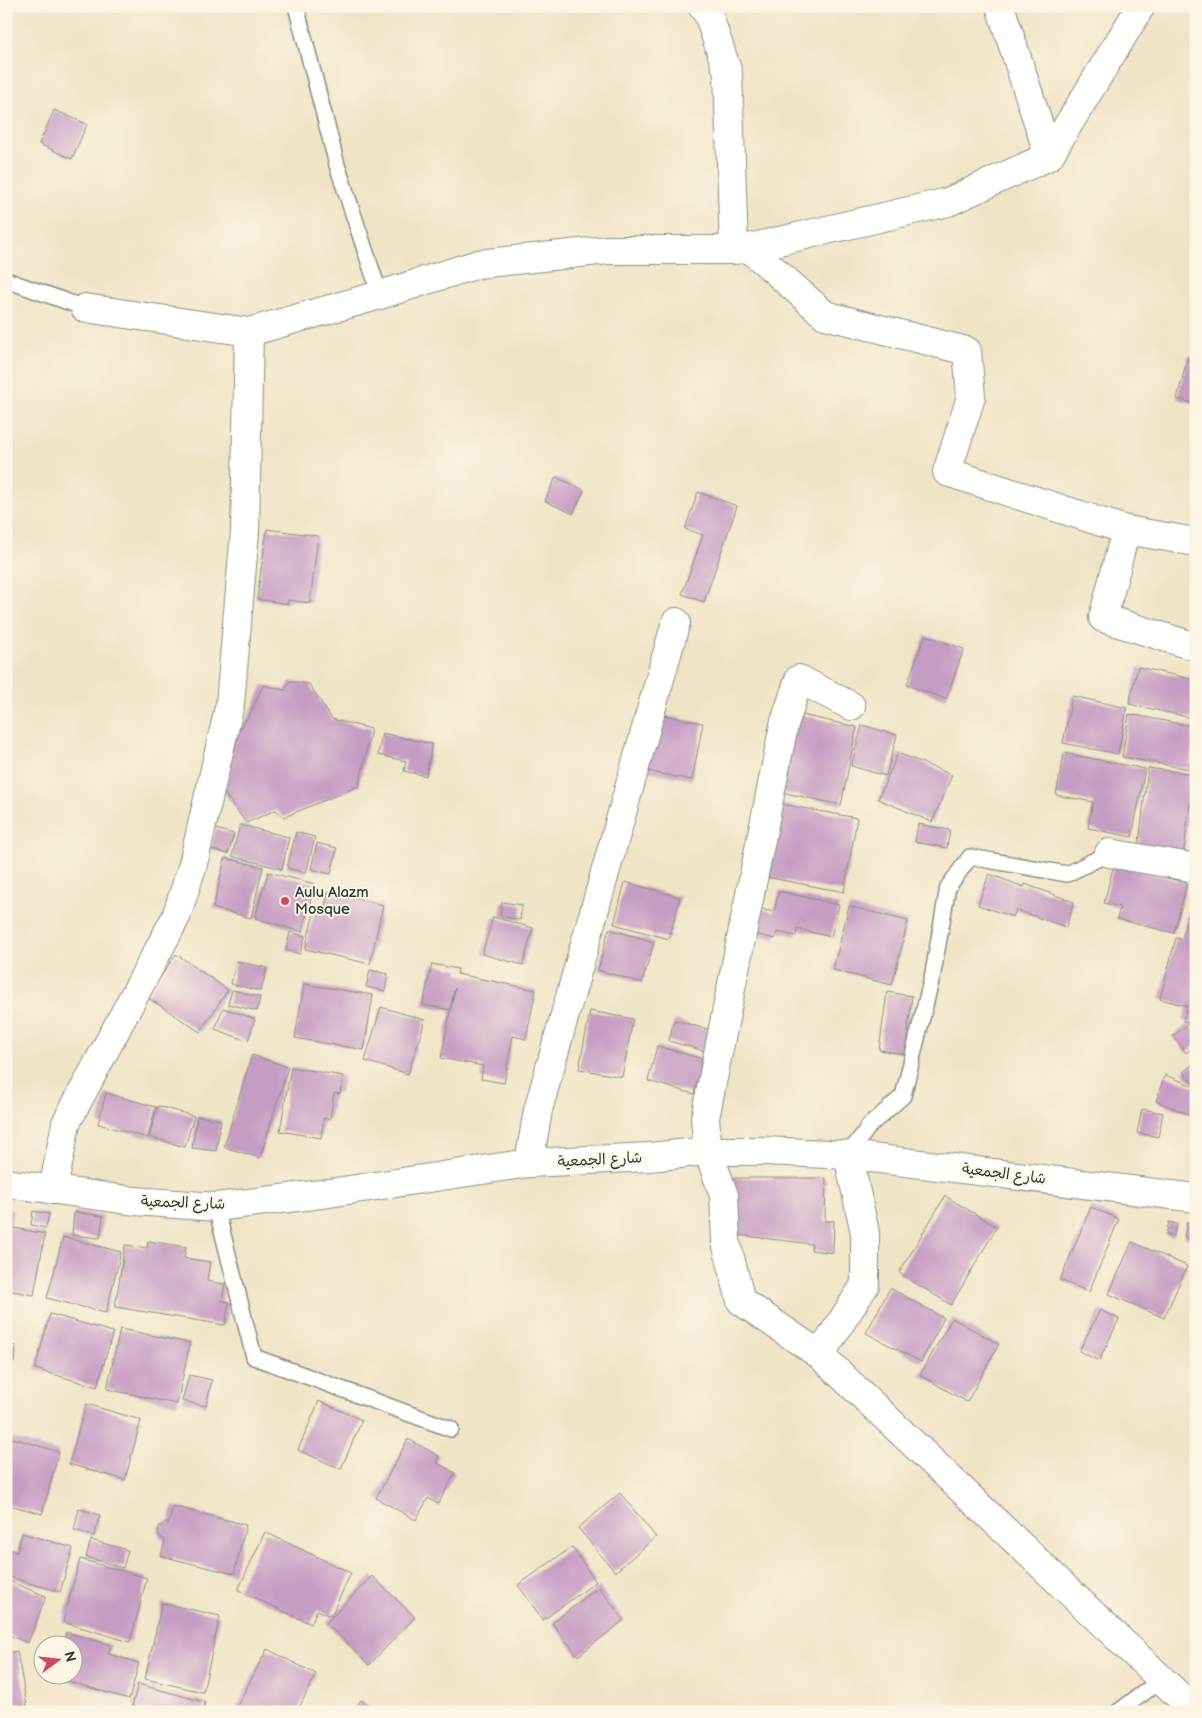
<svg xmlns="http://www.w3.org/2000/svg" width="1202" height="1718" font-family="'Balsamiq Sans','Playpen Sans Arabic',sans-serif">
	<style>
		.building { fill: #c69dc2 }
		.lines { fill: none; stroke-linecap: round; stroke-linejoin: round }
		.lane-casing { stroke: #88907e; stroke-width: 18 }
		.street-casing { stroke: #88907e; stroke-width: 30 }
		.secondary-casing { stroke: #88907e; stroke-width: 30 }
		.lane { stroke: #fff; stroke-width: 15 }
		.street { stroke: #fff; stroke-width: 28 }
		.secondary { stroke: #fff; stroke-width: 28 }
		.poi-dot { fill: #d1495b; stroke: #fcf5e5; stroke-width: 2 }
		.labels { text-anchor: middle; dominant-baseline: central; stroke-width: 4; stroke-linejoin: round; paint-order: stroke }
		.poi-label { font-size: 15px; fill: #1f3d34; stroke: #fcf5e5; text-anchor: start }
		.street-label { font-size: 15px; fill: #1f3d34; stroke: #fcf5e5 }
	</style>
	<rect width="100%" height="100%" fill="#fcf5e5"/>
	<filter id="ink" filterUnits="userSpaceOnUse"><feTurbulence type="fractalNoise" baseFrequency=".02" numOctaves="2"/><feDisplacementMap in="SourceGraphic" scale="10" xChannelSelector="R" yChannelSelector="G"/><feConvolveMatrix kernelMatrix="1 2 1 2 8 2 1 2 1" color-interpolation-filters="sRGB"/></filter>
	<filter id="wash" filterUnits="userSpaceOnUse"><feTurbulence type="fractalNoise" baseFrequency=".0096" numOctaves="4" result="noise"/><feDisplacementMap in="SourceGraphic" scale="20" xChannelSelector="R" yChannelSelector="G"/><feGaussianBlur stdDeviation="1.12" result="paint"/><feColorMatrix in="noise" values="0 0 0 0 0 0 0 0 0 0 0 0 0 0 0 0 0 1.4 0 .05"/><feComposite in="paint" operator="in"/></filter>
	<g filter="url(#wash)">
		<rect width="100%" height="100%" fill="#f0e4c7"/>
		<g id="blocks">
			<g class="building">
				<path d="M 54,110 L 87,124 L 72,159 L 39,144 Z"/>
				<path d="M 1188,356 L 1196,358 L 1196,404 L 1177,399 Z"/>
				<path d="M 556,477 L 584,490 L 573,514 L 545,501 Z"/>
				<path d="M 698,492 L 737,506 L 704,602 L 682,594 L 703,535 L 685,529 Z"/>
				<path d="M 267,529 L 318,536 L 310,603 L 288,600 L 288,604 L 257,599 Z"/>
				<path d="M 925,635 L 964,649 L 946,699 L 907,685 Z"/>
				<path d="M 1138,667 L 1196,680 L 1196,719 L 1129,704 Z"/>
				<path d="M 290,681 L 309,684 L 332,719 L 371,729 L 359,786 L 284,817 L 276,810 L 246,823 L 224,793 L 227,748 L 250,714 L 263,685 L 285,690 Z"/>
				<path d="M 1072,696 L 1127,708 L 1118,754 L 1063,743 Z"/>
				<path d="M 658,714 L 703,723 L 692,780 L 646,771 Z"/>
				<path d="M 797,714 L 857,727 L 841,805 L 781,792 Z"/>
				<path d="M 1129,714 L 1196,727 L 1189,769 L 1122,757 Z"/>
				<path d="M 862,725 L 897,735 L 886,776 L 851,766 Z"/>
				<path d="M 382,733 L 432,744 L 426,776 L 404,771 L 406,761 L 378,755 Z"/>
				<path d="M 898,753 L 952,775 L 932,822 L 878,799 Z"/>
				<path d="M 1064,753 L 1145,769 L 1132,837 L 1088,828 L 1093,802 L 1056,795 Z"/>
				<path d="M 1148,768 L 1194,774 L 1183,857 L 1138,851 Z"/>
				<path d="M 780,804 L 857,818 L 844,892 L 766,877 Z"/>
				<path d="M 918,824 L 950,830 L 947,848 L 915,842 Z"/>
				<path d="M 240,825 L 289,837 L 282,869 L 232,856 Z"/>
				<path d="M 216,829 L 234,834 L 228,854 L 210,849 Z"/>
				<path d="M 296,832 L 315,837 L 306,873 L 287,868 Z"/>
				<path d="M 317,843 L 337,848 L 331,874 L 311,869 Z"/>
				<path d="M 225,858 L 263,867 L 251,918 L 213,908 Z"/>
				<path d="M 1114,864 L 1187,883 L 1174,933 L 1117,919 L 1120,907 L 1104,903 Z"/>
				<path d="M 268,872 L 315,884 L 302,932 L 255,918 Z"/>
				<path d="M 989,874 L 1024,887 L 1025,884 L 1074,902 L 1066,927 L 1016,910 L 1013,917 L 978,905 Z"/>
				<path d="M 625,882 L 680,897 L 669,939 L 614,924 Z"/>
				<path d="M 1195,887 L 1196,887 L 1196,1024 L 1183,1021 L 1187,1006 L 1160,999 L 1176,938 L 1182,939 Z"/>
				<path d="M 779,891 L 839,905 L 831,937 L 797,929 L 796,936 L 777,932 L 775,939 L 750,933 L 756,908 L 774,912 Z"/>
				<path d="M 328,892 L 383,905 L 370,964 L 305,949 L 315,909 L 324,911 Z"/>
				<path d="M 502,902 L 522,905 L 520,920 L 500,916 Z"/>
				<path d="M 849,906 L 908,921 L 892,985 L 833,970 Z"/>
				<path d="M 493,917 L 533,928 L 523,965 L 482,954 Z"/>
				<path d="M 609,929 L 654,942 L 642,983 L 598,970 Z"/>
				<path d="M 290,932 L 305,936 L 300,954 L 286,950 Z"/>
				<path d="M 176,954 L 228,990 L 200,1032 L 147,997 Z"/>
				<path d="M 236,961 L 267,968 L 261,991 L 231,984 Z"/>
				<path d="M 432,964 L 458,969 L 457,974 L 536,990 L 526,1039 L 513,1036 L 504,1083 L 481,1079 L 483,1066 L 441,1058 L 455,988 L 450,1010 L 423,1005 Z"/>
				<path d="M 370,970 L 388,974 L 385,991 L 366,987 Z"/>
				<path d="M 304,984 L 373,995 L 364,1050 L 295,1038 Z"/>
				<path d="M 232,990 L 260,997 L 257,1011 L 228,1004 Z"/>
				<path d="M 887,992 L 912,996 L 905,1054 L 879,1050 Z"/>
				<path d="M 381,1007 L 425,1020 L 408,1074 L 365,1061 Z"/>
				<path d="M 223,1008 L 255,1019 L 248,1041 L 215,1029 Z"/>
				<path d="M 590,1011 L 633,1019 L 622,1077 L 579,1069 Z"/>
				<path d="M 674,1020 L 714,1031 L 708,1052 L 669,1041 Z"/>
				<path d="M 1189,1023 L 1196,1032 L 1196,1045 L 1186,1053 L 1173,1036 Z"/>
				<path d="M 657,1046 L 703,1059 L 694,1094 L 648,1081 Z"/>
				<path d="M 252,1055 L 288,1067 L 260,1158 L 224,1147 Z"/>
				<path d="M 1192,1065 L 1196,1070 L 1196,1081 L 1193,1084 L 1183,1072 Z"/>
				<path d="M 291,1067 L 343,1076 L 340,1094 L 334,1093 L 330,1119 L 324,1118 L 321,1138 L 280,1131 Z"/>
				<path d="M 1165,1075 L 1196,1087 L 1196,1117 L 1156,1101 Z"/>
				<path d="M 106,1093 L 156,1107 L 148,1138 L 98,1124 Z"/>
				<path d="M 158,1106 L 194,1116 L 185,1147 L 149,1137 Z"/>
				<path d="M 1142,1109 L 1163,1113 L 1158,1137 L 1137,1133 Z"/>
				<path d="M 197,1116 L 221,1120 L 216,1151 L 192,1148 Z"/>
				<path d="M 729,1178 L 826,1178 L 825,1221 L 834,1221 L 833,1253 L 811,1250 L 812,1244 L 729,1234 Z"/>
				<path d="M 945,1196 L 997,1227 L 951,1305 L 899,1273 Z"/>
				<path d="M 1091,1207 L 1119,1219 L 1089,1292 L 1060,1280 Z"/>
				<path d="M 6,1209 L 13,1210 L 10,1227 L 45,1234 L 34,1295 L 6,1290 Z"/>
				<path d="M 33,1211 L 49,1214 L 46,1228 L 31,1225 Z"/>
				<path d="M 74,1212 L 103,1216 L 100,1238 L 72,1235 Z"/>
				<path d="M 1169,1222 L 1177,1224 L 1173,1237 L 1166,1235 Z"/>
				<path d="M 1187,1222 L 1196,1223 L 1196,1240 L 1184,1237 Z"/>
				<path d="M 63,1237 L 121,1252 L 106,1313 L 47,1298 Z"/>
				<path d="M 148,1241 L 186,1247 L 184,1258 L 210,1262 L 207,1281 L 225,1284 L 222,1301 L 229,1302 L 225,1325 L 115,1307 L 125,1245 L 147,1248 Z"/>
				<path d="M 1132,1242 L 1187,1266 L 1164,1318 L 1109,1294 Z"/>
				<path d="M 890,1288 L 944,1318 L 921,1362 L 866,1333 Z"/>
				<path d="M 1100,1310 L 1119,1319 L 1099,1361 L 1079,1351 Z"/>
				<path d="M 50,1314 L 113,1332 L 97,1387 L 35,1369 Z"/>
				<path d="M 952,1318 L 999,1344 L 967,1402 L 920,1375 Z"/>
				<path d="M 120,1329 L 190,1343 L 177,1404 L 107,1389 Z"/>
				<path d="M 6,1344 L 16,1346 L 14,1362 L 6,1361 Z"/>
				<path d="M 189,1375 L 212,1380 L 206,1406 L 182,1401 Z"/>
				<path d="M 319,1401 L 362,1420 L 341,1469 L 298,1450 Z"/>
				<path d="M 86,1404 L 141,1420 L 125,1480 L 69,1464 Z"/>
				<path d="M 6,1436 L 59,1452 L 42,1514 L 6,1504 Z"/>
				<path d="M 408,1439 L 439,1456 L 436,1462 L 455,1473 L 438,1504 L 428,1498 L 416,1520 L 376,1498 Z"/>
				<path d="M 620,1493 L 656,1537 L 615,1572 L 578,1528 Z"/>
				<path d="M 173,1506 L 246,1525 L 234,1574 L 161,1556 L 165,1540 L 160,1537 L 158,1532 L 159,1527 L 164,1523 L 169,1523 Z"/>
				<path d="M 79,1509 L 100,1515 L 94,1536 L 74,1530 Z"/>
				<path d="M 265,1532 L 351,1573 L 331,1616 L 317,1610 L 311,1624 L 238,1590 Z"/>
				<path d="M 22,1533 L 73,1548 L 60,1592 L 6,1576 L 6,1549 L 17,1552 Z"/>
				<path d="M 91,1540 L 128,1550 L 123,1568 L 86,1557 Z"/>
				<path d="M 572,1547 L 596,1582 L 543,1620 L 518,1585 Z"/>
				<path d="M 80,1559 L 147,1578 L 130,1642 L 63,1622 Z"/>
				<path d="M 372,1576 L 415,1617 L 369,1665 L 326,1623 Z"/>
				<path d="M 6,1580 L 46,1596 L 28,1643 L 6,1634 Z"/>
				<path d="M 599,1587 L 624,1620 L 578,1656 L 552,1623 Z"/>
				<path d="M 162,1603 L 220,1616 L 203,1692 L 145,1679 Z"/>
				<path d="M 66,1632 L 111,1645 L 109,1654 L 139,1663 L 129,1699 L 50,1676 L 72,1676 L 72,1646 L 62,1646 Z"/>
				<path d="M 267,1649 L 316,1674 L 297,1712 L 234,1712 Z"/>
				<path d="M 17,1651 L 28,1712 L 6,1712 L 6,1653 Z"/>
				<path d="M 138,1684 L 205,1702 L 203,1712 L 154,1712 L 132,1706 Z"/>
				<path d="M 361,1700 L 376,1712 L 353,1712 Z"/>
			</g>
		</g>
	</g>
	<g filter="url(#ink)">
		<use href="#blocks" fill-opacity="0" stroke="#88907e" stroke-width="1"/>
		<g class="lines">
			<defs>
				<g id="lane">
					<path d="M 296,6 L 337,165 L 380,295"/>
					<path d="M 6,280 L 85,308"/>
					<path d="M 848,1155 L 870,1125 L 903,1096 L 933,973 L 948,887 L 970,857 L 1067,874 L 1109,853"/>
					<path d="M 216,1207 L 254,1357 L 451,1429"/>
					<path d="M 1118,1712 L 1162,1679"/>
				</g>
				<g id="street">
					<path d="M 702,6 L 709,16 L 728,73 L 734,250"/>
					<path d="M 1000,6 L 1049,156"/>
					<path d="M 749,248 L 825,315 L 967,351 L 971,397 L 947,472 L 1126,530 L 1196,542"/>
					<path d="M 85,308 L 249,332 L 380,295 L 478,264 L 608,250 L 734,250 L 749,248 L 948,202 L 1049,156 L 1141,6"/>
					<path d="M 1126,530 L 1103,618 L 1196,647"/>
					<path d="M 1109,853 L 1196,868"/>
					<path d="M 848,1155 L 865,1233 L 865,1285 L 820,1355 L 1196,1712"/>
					<path d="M 529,1163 L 538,1110 L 676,622"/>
					<path d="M 53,1190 L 66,1123 L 176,917 L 193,864 L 230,704 L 245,531 L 249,332"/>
					<path d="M 820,1355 L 741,1301 L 726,1242 L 724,1195 L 708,1151 L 705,1118 L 784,725 L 799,679 L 851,706"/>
				</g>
				<path id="secondary" d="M 6,1183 L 135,1201 L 216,1207 L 329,1193 L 529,1163 L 649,1157 L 708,1151 L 764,1151 L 848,1155 L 1196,1198"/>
			</defs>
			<use href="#lane" class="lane-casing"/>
			<use href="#street" class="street-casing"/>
			<use href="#secondary" class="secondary-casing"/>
			<use href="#lane" class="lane"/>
			<use href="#street" class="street"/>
			<use href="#secondary" class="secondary"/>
		</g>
	</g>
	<circle class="poi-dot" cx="285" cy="901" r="5"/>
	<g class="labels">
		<g class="poi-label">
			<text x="295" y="892">Aulu Alazm<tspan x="295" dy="17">Mosque</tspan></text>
		</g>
		<g class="street-label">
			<text transform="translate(600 1160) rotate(-3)">شارع الجمعية</text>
			<text transform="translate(1004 1174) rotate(7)">شارع الجمعية</text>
			<text transform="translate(183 1203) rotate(2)">شارع الجمعية</text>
		</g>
	</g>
	<rect width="1202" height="1718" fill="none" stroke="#fcf5e5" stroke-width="25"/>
	<g transform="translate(58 1660) rotate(75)"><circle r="24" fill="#fcf5e5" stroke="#a4ab9e"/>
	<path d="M0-4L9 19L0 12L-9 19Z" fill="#d1495b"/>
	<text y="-8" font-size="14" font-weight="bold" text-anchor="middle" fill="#1f3d34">N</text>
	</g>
</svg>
